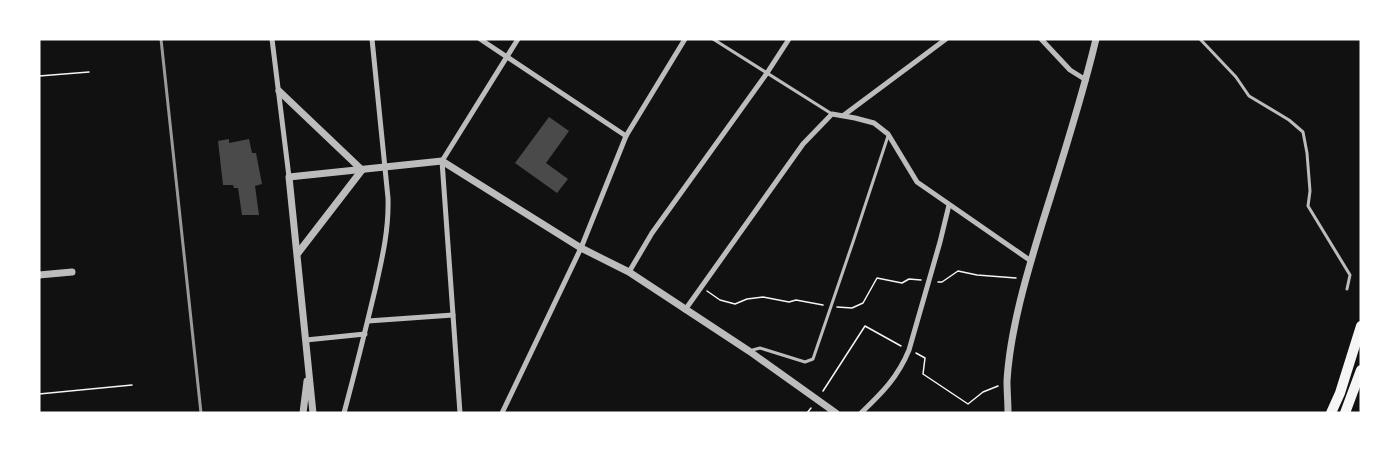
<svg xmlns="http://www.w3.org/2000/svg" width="1400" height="452" font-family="'Playfair Display',serif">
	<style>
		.building { fill: #4a4a4a }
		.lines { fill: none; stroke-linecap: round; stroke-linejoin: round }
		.path { stroke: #f5f5f5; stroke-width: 1.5 }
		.service { stroke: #bcbcbc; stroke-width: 3 }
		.minor { stroke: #bcbcbc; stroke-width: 5 }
		.tertiary { stroke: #bcbcbc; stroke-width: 7 }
		.motorway { stroke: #f5f5f5; stroke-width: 10 }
		.rail { stroke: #9a9a9a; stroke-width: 3 }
	</style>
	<rect width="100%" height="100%" fill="#111"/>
	<g class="building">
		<path d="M 549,117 L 569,131 L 546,163 L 568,179 L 557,193 L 515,163 Z"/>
		<path d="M 229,139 L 229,143 L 249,139 L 252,153 L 256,153 L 262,184 L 255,186 L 259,215 L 242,215 L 238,188 L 234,188 L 233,185 L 223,185 L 218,141 Z"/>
	</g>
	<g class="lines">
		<g class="path">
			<path d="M 39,76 L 89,72"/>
			<path d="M 938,282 L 942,282 L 958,271 L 977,275 L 1016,278"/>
			<path d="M 707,291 L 720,300 L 735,304 L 747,299 L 763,297 L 789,302 L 796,300 L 823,305"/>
			<path d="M 837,307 L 852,308 L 863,303 L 877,278 L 902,283 L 909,279 L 921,280"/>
			<path d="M 916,353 L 925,358 L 923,374 L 968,404 L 983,392 L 998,386"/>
			<path d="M 823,391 L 865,326 L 901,346"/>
			<path d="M 39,394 L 132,385"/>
			<path d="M 807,413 L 811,408"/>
		</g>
		<g class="service">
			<path d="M 713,39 L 832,114"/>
			<path d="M 1200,39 L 1236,77 L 1249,96 L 1289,120 L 1303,132 L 1307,153 L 1310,191 L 1308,206 L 1350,275 L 1347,289"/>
			<path d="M 749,351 L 760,348 L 805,362 L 813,359 L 854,239 L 888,136"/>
		</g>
		<g class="minor">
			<path d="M 272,39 L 289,177"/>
			<path d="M 480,39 L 626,136"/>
			<path d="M 1041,39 L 1070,70 L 1086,80"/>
			<path d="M 844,115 L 946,39"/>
			<path d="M 629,272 L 652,233 L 767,73 L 789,39"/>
			<path d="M 685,310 L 803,144 L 832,114 L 855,118 L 874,123 L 888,134 L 917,182 L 1031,261"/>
			<path d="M 368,321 L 453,315"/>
			<path d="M 306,340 L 365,334"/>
			<path d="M 344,413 C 355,372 365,332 375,290 C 382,259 389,230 388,198 L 372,39"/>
			<path d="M 460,413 L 442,161 L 518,39"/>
			<path d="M 502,413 L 581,248 L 626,136 L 685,39"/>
			<path d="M 861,413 C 882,393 898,377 909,350 L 940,242 L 949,205"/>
		</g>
		<g class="tertiary">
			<path d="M 279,91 L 362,170 L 298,253"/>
			<path d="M 39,275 L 72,272"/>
			<path d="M 303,413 L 307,381"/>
			<path d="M 313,413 L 289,177 L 442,161 L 581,248 L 629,272 L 749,351 L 836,413"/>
			<path d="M 1008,413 C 1008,402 1007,391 1007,381 C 1010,330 1027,273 1042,224 C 1061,163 1081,102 1096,39"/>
		</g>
		<g class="motorway">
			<path d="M 1331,413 L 1340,393 L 1361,326"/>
			<path d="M 1345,413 L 1361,370"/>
		</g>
		<path class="rail" d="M 161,39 L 201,413"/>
	</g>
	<rect width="1400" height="452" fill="none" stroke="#ffffff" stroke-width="81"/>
</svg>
